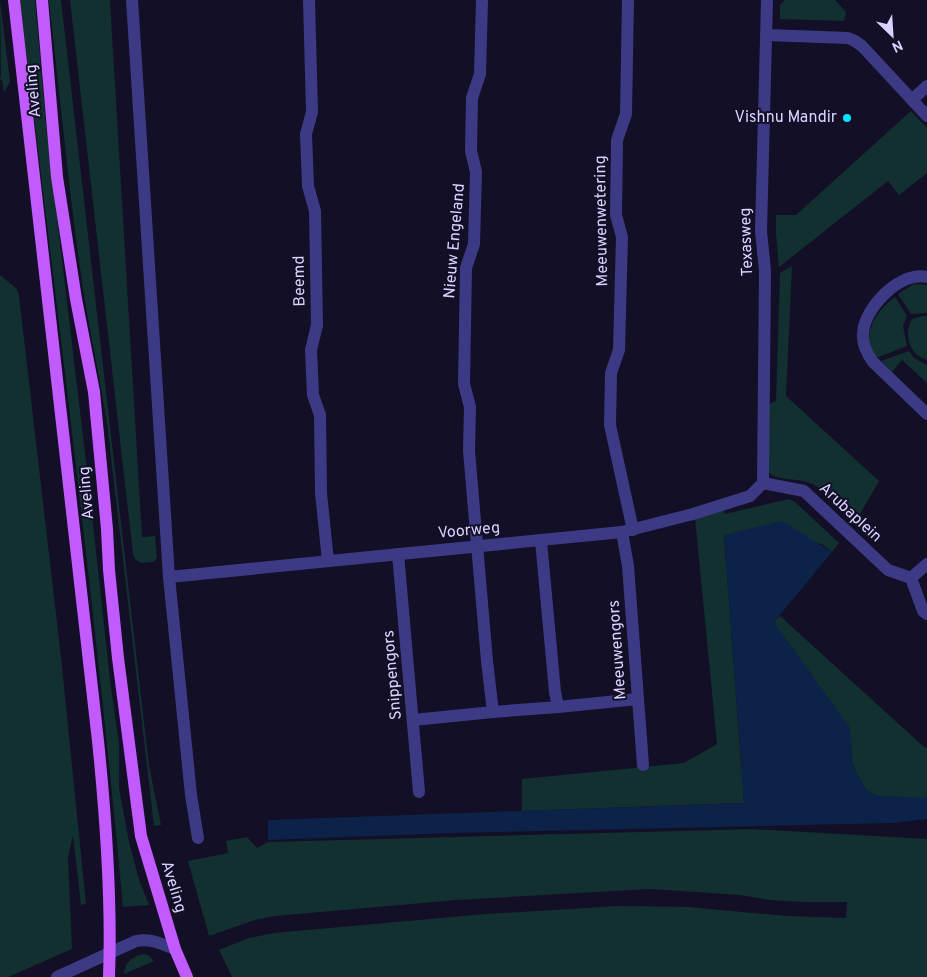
<svg xmlns="http://www.w3.org/2000/svg" width="927" height="977" font-family="Overpass,sans-serif">
	<style>
		.green { fill: #12302f }
		.water { fill: #0c2248 }
		.lines { fill: none; stroke-linecap: round; stroke-linejoin: round }
		.minor { stroke: #3d3a85; stroke-width: 12 }
		.major { stroke: #c25bff; stroke-width: 12 }
		.poi-dot { fill: #00e5ff; stroke: #130f26; stroke-width: 2 }
		.labels { text-anchor: middle; dominant-baseline: central; stroke-width: 4; stroke-linejoin: round; paint-order: stroke }
		.street-label { font-size: 16px; fill: #d9d4ff; stroke: #130f26 }
		.poi-label { font-size: 16px; fill: #d9d4ff; stroke: #130f26; text-anchor: end }
	</style>
	<rect width="100%" height="100%" fill="#130f26"/>
	<g class="green">
		<path d="M 0,0 L 10,82 L 4,92 L 2,80 L 0,80 L 1,74 Z"/>
		<path d="M 20,0 L 35,0 L 46,126 L 88,478 L 110,680 L 119,744 L 119,788 L 129,842 L 139,880 L 149,905 L 123,907 C 95,604 56,302 20,0 Z"/>
		<path d="M 49,0 L 61,0 L 149,766 L 161,825 L 154,826 L 107,423 C 100,378 90,334 83,289 C 69,193 60,96 49,0 Z"/>
		<path d="M 70,0 L 110,0 L 142,537 L 155,536 L 157,558 L 153,562 L 141,563 L 135,559 L 133,554 Z"/>
		<path d="M 785,0 L 835,0 L 846,12 L 844,21 L 780,19 L 780,5 Z"/>
		<path d="M 911,111 L 927,128 L 927,173 L 899,195 L 888,181 L 779,267 L 776,234 L 776,215 L 796,215 Z"/>
		<path d="M 792,266 L 786,396 L 879,481 L 856,521 L 850,519 C 842,511 822,489 813,484 C 801,478 776,481 768,472 L 769,404 L 776,401 L 780,273 Z"/>
		<path d="M 0,275 L 17,289 L 19,296 L 61,657 L 86,904 L 81,905 L 73,836 L 68,857 L 72,949 L 8,977 L 0,977 Z"/>
		<path d="M 914,284 L 927,285 L 927,313 L 911,314 L 898,294 Z"/>
		<path d="M 895,297 L 907,316 L 903,326 L 907,346 L 876,358 C 860,335 875,312 895,297 Z"/>
		<path d="M 922,316 L 927,316 L 927,360 C 910,356 903,334 912,319 Z"/>
		<path d="M 909,351 L 914,358 L 927,365 L 927,383 L 902,360 L 892,372 L 881,361 Z"/>
		<path d="M 789,499 L 794,501 L 839,543 L 832,552 L 822,544 L 724,535 L 744,803 L 522,811 L 522,779 L 684,763 L 717,744 L 695,518 L 724,510 L 725,514 Z"/>
		<path d="M 780,616 L 924,747 L 927,748 L 927,798 C 916,799 881,799 872,794 C 864,791 854,769 852,761 L 774,622 Z"/>
		<path d="M 753,829 L 927,839 L 927,977 L 232,977 L 219,950 L 249,938 L 274,933 L 485,914 L 619,906 L 688,907 L 787,916 L 846,918 L 847,902 L 804,902 L 770,900 L 740,895 L 650,889 L 457,900 L 275,916 L 255,920 L 209,936 L 188,861 L 228,853 L 226,841 L 247,837 L 257,848 L 268,842 Z"/>
		<path d="M 143,954 L 148,955 L 154,961 L 124,974 C 125,962 132,957 143,954 Z"/>
	</g>
	<path class="water" d="M 782,521 L 832,552 L 774,622 L 850,728 L 853,766 L 868,792 L 879,796 L 927,798 L 927,819 L 894,823 L 453,833 L 268,840 L 268,820 L 744,803 L 724,535 Z"/>
	<g class="lines">
		<g class="minor">
			<path d="M 132,0 L 169,577 L 191,795 L 198,838"/>
			<path d="M 309,0 L 312,112 L 306,134 L 308,186 L 315,211 L 317,325 L 311,350 L 313,395 L 320,415 L 321,493 L 328,561"/>
			<path d="M 482,0 L 480,74 L 472,98 L 471,151 L 476,172 L 474,244 L 466,268 L 464,384 L 470,407 L 469,451 L 487,661 L 493,712 L 558,707 L 555,692 L 541,541"/>
			<path d="M 628,0 L 626,114 L 617,140 L 616,215 L 622,237 L 619,350 L 611,373 L 610,425 L 633,530"/>
			<path d="M 767,35 L 848,38 L 855,41 L 862,46 L 927,116"/>
			<path d="M 912,100 L 927,86"/>
			<path d="M 927,277 C 901,270 864,308 863,333 C 862,344 867,354 873,362 L 927,414"/>
			<path d="M 763,483 L 765,271 L 761,231 L 767,0"/>
			<path d="M 763,483 L 804,491 L 888,570 L 911,578"/>
			<path d="M 622,532 L 628,566 L 643,765"/>
			<path d="M 398,554 L 419,792"/>
			<path d="M 927,564 L 911,578 L 923,611 L 927,614"/>
			<path d="M 169,577 L 622,532 L 693,514 L 750,496 L 763,483"/>
			<path d="M 558,707 L 638,699"/>
			<path d="M 413,720 L 493,712"/>
			<path d="M 57,977 L 136,941 C 150,938 162,944 175,949"/>
		</g>
		<g class="major">
			<path d="M 14,0 L 98,741 C 106,819 112,898 109,977"/>
			<path d="M 42,0 L 57,177 L 76,299 L 94,392 L 107,529 L 109,570 L 118,658 L 141,836 L 175,949 L 187,977"/>
		</g>
	</g>
	<circle class="poi-dot" cx="847" cy="118" r="5"/>
	<g class="labels">
		<g class="street-label">
			<text transform="translate(34 91) rotate(-95)">Aveling</text>
			<text transform="translate(602 221) rotate(-91)">Meeuwenwetering</text>
			<text transform="translate(455 241) rotate(-85)">Nieuw Engeland</text>
			<text transform="translate(747 242) rotate(-92)">Texasweg</text>
			<text transform="translate(300 281) rotate(-91)">Beemd</text>
			<text transform="translate(87 493) rotate(-95)">Aveling</text>
			<text transform="translate(850 513) rotate(43)">Arubaplein</text>
			<text transform="translate(469 531) rotate(-5)">Voorweg</text>
			<text transform="translate(618 650) rotate(-94)">Meeuwengors</text>
			<text transform="translate(393 675) rotate(-95)">Snippengors</text>
			<text transform="translate(173 887) rotate(73)">Aveling</text>
		</g>
		<g class="poi-label">
			<text x="837" y="118">Vishnu Mandir</text>
		</g>
	</g>
	<g transform="translate(892 35) rotate(155)" stroke="#130f26" stroke-width="4" paint-order="stroke">
	<path d="M0-4L9 19L0 12L-9 19Z" fill="#d9d4ff"/>
	<text y="-8" font-size="14" font-weight="bold" text-anchor="middle" fill="#d9d4ff">N</text>
	</g>
</svg>
